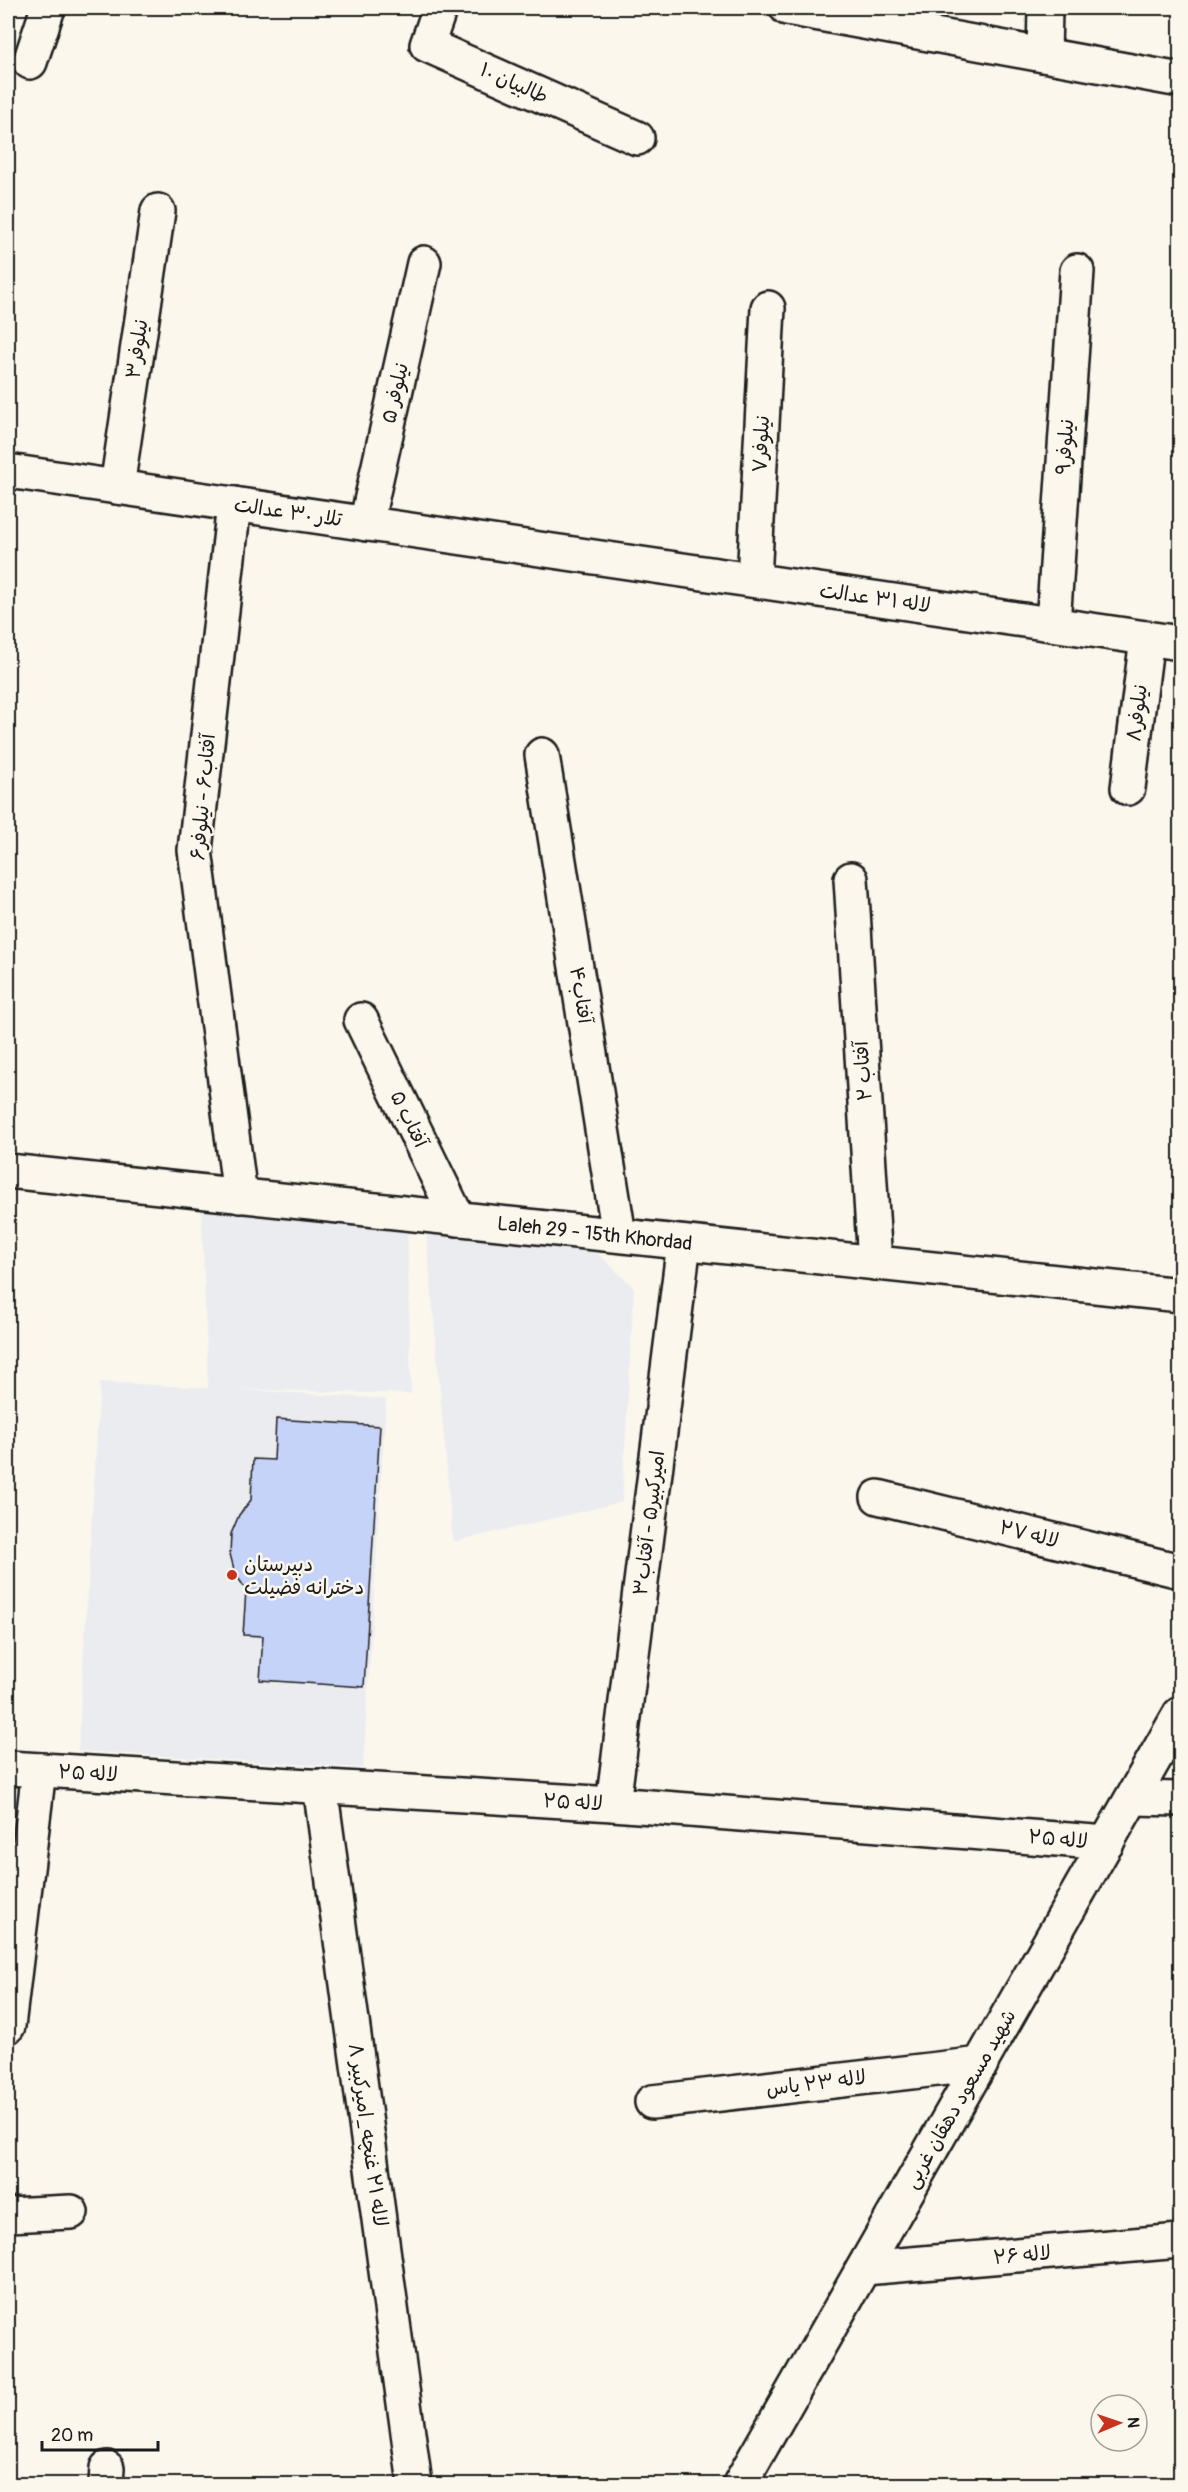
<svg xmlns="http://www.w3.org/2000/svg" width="1188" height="2492" font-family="Pangolin,'Playpen Sans Arabic',sans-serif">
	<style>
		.built { fill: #ebecf0 }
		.building { fill: #c5d3f9; stroke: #1c1c1c; stroke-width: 1.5 }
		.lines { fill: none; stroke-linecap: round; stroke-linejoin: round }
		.street-casing { stroke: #1c1c1c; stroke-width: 38 }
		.secondary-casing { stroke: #1c1c1c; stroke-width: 38 }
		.street { stroke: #fbf7ec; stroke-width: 33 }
		.secondary { stroke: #fbf7ec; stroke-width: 33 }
		.poi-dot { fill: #c8321e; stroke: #fbf7ec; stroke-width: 2 }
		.labels { text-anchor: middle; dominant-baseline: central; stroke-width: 5; stroke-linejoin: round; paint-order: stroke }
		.street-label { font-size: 20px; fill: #1c1c1c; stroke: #fbf7ec }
		.poi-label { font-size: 20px; fill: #1c1c1c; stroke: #fbf7ec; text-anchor: start }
	</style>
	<rect width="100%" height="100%" fill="#fbf7ec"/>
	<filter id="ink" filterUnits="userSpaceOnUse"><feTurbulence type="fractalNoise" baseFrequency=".0167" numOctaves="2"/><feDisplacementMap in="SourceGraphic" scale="12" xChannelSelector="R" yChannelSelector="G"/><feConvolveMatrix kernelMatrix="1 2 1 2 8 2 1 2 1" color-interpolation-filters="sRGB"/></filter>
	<g filter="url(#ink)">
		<g class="built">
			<path d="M 201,1193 L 407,1214 L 411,1394 L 233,1389 L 386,1399 L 363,1768 L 78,1751 L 100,1382 L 208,1388 Z"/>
			<path d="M 424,1205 L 570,1227 L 634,1288 L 622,1502 L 453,1542 Z"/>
		</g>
		<path class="building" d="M 276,1419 L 380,1426 L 364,1687 L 260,1680 L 263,1636 L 243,1635 L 246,1590 L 235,1573 L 230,1554 L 231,1534 L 239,1515 L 251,1500 L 253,1459 L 274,1460 Z"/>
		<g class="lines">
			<defs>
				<g id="street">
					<path d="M 440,8 L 427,45 L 637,138"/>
					<path d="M 787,8 L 1180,80"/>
					<path d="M 1044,55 L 1045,8"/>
					<path d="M 30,62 L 48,8"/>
					<path d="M 8,471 L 1180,643"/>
					<path d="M 117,487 L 158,211"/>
					<path d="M 234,504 L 195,850 L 240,1196"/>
					<path d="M 366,524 L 424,263"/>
					<path d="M 754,580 L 768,308"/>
					<path d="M 1053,624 L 1077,271"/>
					<path d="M 542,755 L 619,1235"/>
					<path d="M 1128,788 L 1147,638"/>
					<path d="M 851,879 L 875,1263"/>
					<path d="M 361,1020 L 458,1219"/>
					<path id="s1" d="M 8,1171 L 1180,1295"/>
					<path d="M 878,1497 L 1180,1571"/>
					<path d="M 320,1786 L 415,2484"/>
					<path d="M 1133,1798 L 1180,1799"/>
					<path d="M 613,1804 L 684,1243"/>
					<path d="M 8,2026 L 39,1770"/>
					<path d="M 652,2102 L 981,2064"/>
					<path d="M 8,2215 L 71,2212"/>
					<path d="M 864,2268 L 1180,2241"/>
					<path d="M 106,2484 L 107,2468"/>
				</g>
				<g id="secondary">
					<path d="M 8,1768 L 613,1804 L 1107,1843"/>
					<path d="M 740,2484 L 1180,1714"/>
				</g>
			</defs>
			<use href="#street" class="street-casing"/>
			<use href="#secondary" class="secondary-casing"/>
			<use href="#street" class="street"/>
			<use href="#secondary" class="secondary"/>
		</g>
	</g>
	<circle class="poi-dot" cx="232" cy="1575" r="6"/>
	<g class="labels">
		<g class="street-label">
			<text transform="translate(514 83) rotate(24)">طالبیان ۱۰</text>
			<text transform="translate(137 349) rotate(-82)">نیلوفر۳</text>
			<text transform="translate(395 393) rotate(-77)">نیلوفر ۵</text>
			<text transform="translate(761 444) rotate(-87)">نیلوفر۷</text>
			<text transform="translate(1065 447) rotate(-86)">نیلوفر۹</text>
			<text transform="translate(288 512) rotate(8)">تلار ۳۰ عدالت</text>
			<text transform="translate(875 598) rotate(8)">لاله ۳۱ عدالت</text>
			<text transform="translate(1137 713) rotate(-83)">نیلوفر۸</text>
			<text transform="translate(203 797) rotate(-85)">آفتاب۶ - نیلوفر۶</text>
			<text transform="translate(581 995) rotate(81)">آفتاب۴</text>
			<text transform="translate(863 1071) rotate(-94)">آفتاب ۲</text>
			<text transform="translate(409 1119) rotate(64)">آفتاب ۵</text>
			<text stroke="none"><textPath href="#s1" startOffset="590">Laleh 29 - 15th Khordad</textPath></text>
			<text transform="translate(649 1523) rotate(-83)">امیرکبیر۵ - آفتاب۳</text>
			<text transform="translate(1029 1534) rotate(14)">لاله ۲۷</text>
			<text transform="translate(88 1773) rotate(3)">لاله ۲۵</text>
			<text transform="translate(573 1802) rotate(3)">لاله ۲۵</text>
			<text transform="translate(1058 1839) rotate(5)">لاله ۲۵</text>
			<text transform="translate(816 2083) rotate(-7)">لاله ۲۳ یاس</text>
			<text transform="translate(960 2099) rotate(-60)">شهید مسعود دهقان غربی</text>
			<text transform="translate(368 2135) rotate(82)">لاله ۲۱ غنچه_امیرکبیر ۸</text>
			<text transform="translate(1022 2255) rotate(-5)">لاله ۲۶</text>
		</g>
		<g class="poi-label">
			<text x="244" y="1564">دبیرستان<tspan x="244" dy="23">دخترانه فضیلت</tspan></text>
		</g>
	</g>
	<rect width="1188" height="2492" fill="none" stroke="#fbf7ec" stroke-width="30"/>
	<rect x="15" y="15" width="1158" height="2462" fill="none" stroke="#1c1c1c" stroke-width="2" filter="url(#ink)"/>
	<g transform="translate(1119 2423) rotate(88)"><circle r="28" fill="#fbf7ec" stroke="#a29f99" stroke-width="1.5"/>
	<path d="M0-4.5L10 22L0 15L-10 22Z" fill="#c8321e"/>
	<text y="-9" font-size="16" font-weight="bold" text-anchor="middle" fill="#1c1c1c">N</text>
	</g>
	<path d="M42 2441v9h116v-9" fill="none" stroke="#1c1c1c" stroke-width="3"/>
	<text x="51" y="2441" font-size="18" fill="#1c1c1c" stroke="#fbf7ec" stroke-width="4.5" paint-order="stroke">20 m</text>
</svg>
